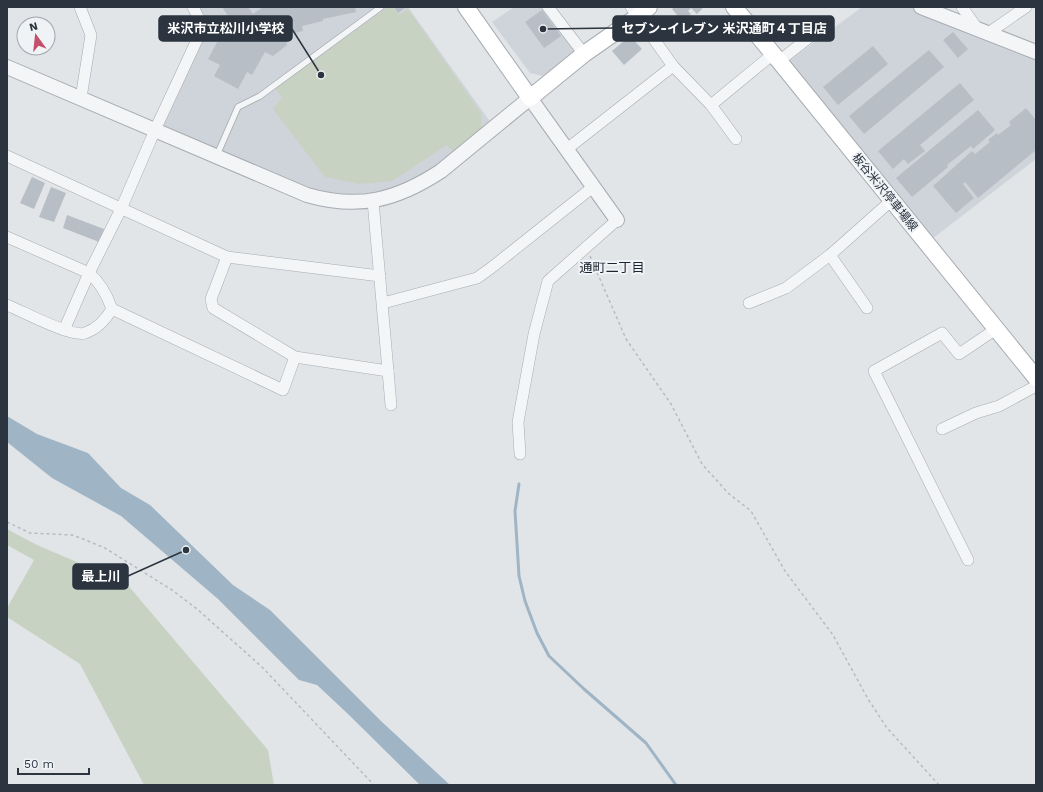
<svg xmlns="http://www.w3.org/2000/svg" width="1043" height="792" font-family="'Work Sans','Noto Sans JP',sans-serif">
	<style>
		.built { fill: #cfd4da }
		.green { fill: #c8d2c3 }
		.water { fill: #9fb5c6 }
		.lines { fill: none; stroke-linecap: round; stroke-linejoin: round }
		.stream { stroke: #9fb5c6; stroke-width: 3 }
		.building { fill: #b8bec5 }
		.service-casing { stroke: #a7acb2; stroke-width: 7 }
		.minor-casing { stroke: #a7acb2; stroke-width: 12 }
		.tertiary-casing { stroke: #a7acb2; stroke-width: 16 }
		.secondary-casing { stroke: #a7acb2; stroke-width: 18 }
		.path { stroke: #b7bbc0; stroke-width: 1.5; stroke-dasharray: 3 3; stroke-linecap: butt }
		.service { stroke: #f3f5f7; stroke-width: 5.5 }
		.minor { stroke: #f3f5f7; stroke-width: 11 }
		.tertiary { stroke: #f3f5f7; stroke-width: 14 }
		.secondary { stroke: #fff; stroke-width: 16 }
		.labels { text-anchor: middle; dominant-baseline: central; stroke-width: 4; stroke-linejoin: round; paint-order: stroke }
		.street-label { font-size: 12px; fill: #2b343f; stroke: #f0f3f6 }
		.neighbourhood-label { font-size: 13px; fill: #1d2530; stroke: #f0f3f6 }
		.leader { fill: none; stroke: #2b343f; stroke-width: 1.5 }
		.callout-dot { fill: #2b343f; stroke: #f0f3f6; stroke-width: 1.5 }
		.callout { fill: #2b343f; stroke: #2b343f; stroke-width: 1.5 }
		.callout-label { font-size: 13px; text-anchor: middle; font-weight: bold; fill: #fff }
	</style>
	<rect width="100%" height="100%" fill="#e1e5e8"/>
	<g class="built">
		<path d="M 198,7 L 408,7 L 491,123 L 444,163 L 405,186 L 376,193 L 348,194 L 321,191 L 293,182 L 162,126 L 208,26 Z"/>
		<path d="M 514,7 L 545,7 L 576,48 L 577,56 L 548,77 L 530,73 L 492,22 Z"/>
		<path d="M 862,7 L 910,7 L 1036,57 L 1036,159 L 932,239 L 789,61 Z"/>
	</g>
	<g class="green">
		<path d="M 388,7 L 393,7 L 399,15 L 408,9 L 481,113 L 481,131 L 454,153 L 447,145 L 392,181 L 359,184 L 325,177 L 273,109 L 282,98 L 275,88 Z"/>
		<path d="M 7,529 L 37,545 L 126,583 L 268,750 L 274,785 L 144,785 L 80,664 L 7,617 L 7,608 L 34,560 L 7,545 Z"/>
	</g>
	<path class="water" d="M 7,416 L 37,434 L 88,453 L 121,488 L 150,505 L 233,585 L 270,610 L 381,721 L 450,785 L 420,785 L 348,714 L 317,685 L 299,680 L 218,599 L 121,516 L 52,478 L 7,442 Z"/>
	<g class="lines">
		<path class="stream" d="M 519,484 L 515,511 L 519,576 L 525,601 L 537,633 L 549,656 L 584,689 L 646,743 L 676,785"/>
	</g>
	<g class="building">
		<path d="M 222,7 L 248,7 L 253,14 L 263,7 L 355,7 L 356,12 L 323,19 L 323,21 L 302,26 L 303,31 L 285,35 L 287,45 L 273,56 L 265,52 L 252,75 L 247,72 L 238,89 L 214,76 L 220,65 L 208,59 L 227,24 L 233,27 L 235,26 Z"/>
		<path d="M 394,7 L 404,7 L 405,8 L 398,13 Z"/>
		<path d="M 674,7 L 702,7 L 703,8 L 697,14 L 691,8 L 688,11 L 691,14 L 683,22 L 672,9 Z"/>
		<path d="M 542,10 L 561,36 L 544,48 L 525,22 Z"/>
		<path d="M 953,32 L 968,49 L 958,58 L 943,40 Z"/>
		<path d="M 630,36 L 642,49 L 624,65 L 612,51 Z"/>
		<path d="M 873,46 L 888,64 L 838,105 L 823,87 Z"/>
		<path d="M 929,50 L 944,67 L 864,134 L 849,116 Z"/>
		<path d="M 960,83 L 974,100 L 920,145 L 925,151 L 908,164 L 904,159 L 893,169 L 878,151 Z"/>
		<path d="M 1026,108 L 1036,120 L 1036,150 L 978,198 L 965,182 L 963,184 L 974,198 L 956,213 L 933,186 L 972,151 L 975,154 L 990,142 L 988,140 L 997,133 L 998,135 L 1011,125 L 1009,122 Z"/>
		<path d="M 978,110 L 995,130 L 973,149 L 971,146 L 947,165 L 948,167 L 912,197 L 896,178 Z"/>
		<path d="M 32,177 L 45,183 L 34,209 L 20,203 Z"/>
		<path d="M 51,187 L 66,193 L 54,222 L 39,217 Z"/>
		<path d="M 67,215 L 104,229 L 99,242 L 63,228 Z"/>
	</g>
	<g class="lines">
		<defs>
			<path id="service" d="M 217,155 L 238,107 L 260,96 L 381,7"/>
			<g id="minor">
				<path d="M 80,7 L 91,35 L 81,98"/>
				<path d="M 548,7 L 584,54"/>
				<path d="M 631,7 L 673,66 L 711,105 L 736,139"/>
				<path d="M 962,7 L 979,31"/>
				<path d="M 987,34 L 1026,7"/>
				<path d="M 779,61 L 815,33"/>
				<path d="M 711,105 L 773,54"/>
				<path d="M 567,149 L 673,66"/>
				<path d="M 7,156 L 227,257 L 380,276"/>
				<path d="M 373,201 L 391,405"/>
				<path d="M 7,237 L 89,273 C 101,283 107,295 112,309 L 283,390 L 295,357"/>
				<path d="M 830,255 L 867,308"/>
				<path d="M 227,257 L 211,299 L 213,308 L 295,357 L 388,371"/>
				<path d="M 383,303 L 477,278 L 491,268 L 593,187"/>
				<path d="M 749,303 L 786,288 L 830,255 L 892,200"/>
				<path d="M 7,305 C 22,311 72,338 85,333 C 97,329 106,319 112,309"/>
				<path d="M 64,330 L 89,273 L 121,209 L 155,130 L 203,27 L 193,7"/>
				<path d="M 942,429 L 976,413 L 999,406 L 1036,386"/>
				<path d="M 520,454 L 518,422 L 534,334 L 548,281 L 617,220"/>
				<path d="M 968,560 L 874,371 L 942,333 L 959,354 L 996,329"/>
			</g>
			<g id="tertiary">
				<path d="M 921,7 L 1036,52"/>
				<path d="M 7,67 L 307,195 C 359,210 397,200 441,171 L 530,98 L 617,220"/>
			</g>
			<g id="secondary">
				<path d="M 466,7 L 530,98 L 584,54 L 637,17 L 649,7"/>
				<path d="M 734,7 L 779,61 L 1036,378"/>
			</g>
		</defs>
		<use href="#service" class="service-casing"/>
		<use href="#minor" class="minor-casing"/>
		<use href="#tertiary" class="tertiary-casing"/>
		<use href="#secondary" class="secondary-casing"/>
		<g class="path">
			<path d="M 590,256 L 626,339 L 671,404 L 702,464 L 728,493 L 751,511 L 785,571 L 833,635 L 868,699 L 887,728 L 939,785"/>
			<path d="M 7,522 L 30,533 L 72,535 L 83,539 L 105,548 L 172,590 L 197,609 L 262,667 L 374,785"/>
		</g>
		<use href="#service" class="service"/>
		<use href="#minor" class="minor"/>
		<use href="#tertiary" class="tertiary"/>
		<use href="#secondary" class="secondary"/>
	</g>
	<g class="labels">
		<g class="street-label">
			<text transform="translate(885 192) rotate(51)">板谷米沢停車場線</text>
		</g>
		<g class="neighbourhood-label">
			<text x="612" y="267">通町二丁目</text>
		</g>
	</g>
	<path class="leader" d="M543 29L613 28M321 75L292 29M186 550L128 576"/>
	<g class="callout-dot">
		<circle cx="543" cy="29" r="4"/>
		<circle cx="321" cy="75" r="4"/>
		<circle cx="186" cy="550" r="4"/>
	</g>
	<g class="callout">
		<rect x="613" y="16" width="221" height="25" rx="4"/>
		<rect x="159" y="16" width="133" height="25" rx="4"/>
		<rect x="73" y="564" width="55" height="25" rx="4"/>
	</g>
	<g class="callout-label">
		<text x="724" y="33">セブン-イレブン 米沢通町４丁目店</text>
		<text x="226" y="33">米沢市立松川小学校</text>
		<text x="101" y="581">最上川</text>
	</g>
	<rect width="1043" height="792" fill="none" stroke="#2b343f" stroke-width="16"/>
	<g transform="translate(36 36) rotate(345)"><circle r="19" fill="#f0f3f6" stroke="#a1a7ad"/>
	<path d="M0-3L7 15L0 10L-7 15Z" fill="#c44f6c"/>
	<text y="-6" font-size="11" font-weight="bold" text-anchor="middle" fill="#2b343f">N</text>
	</g>
	<path d="M18 768v6h71v-6" fill="none" stroke="#2b343f" stroke-width="2"/>
	<text x="24" y="768" font-size="12" fill="#2b343f" stroke="#f0f3f6" stroke-width="3" paint-order="stroke">50 m</text>
</svg>
